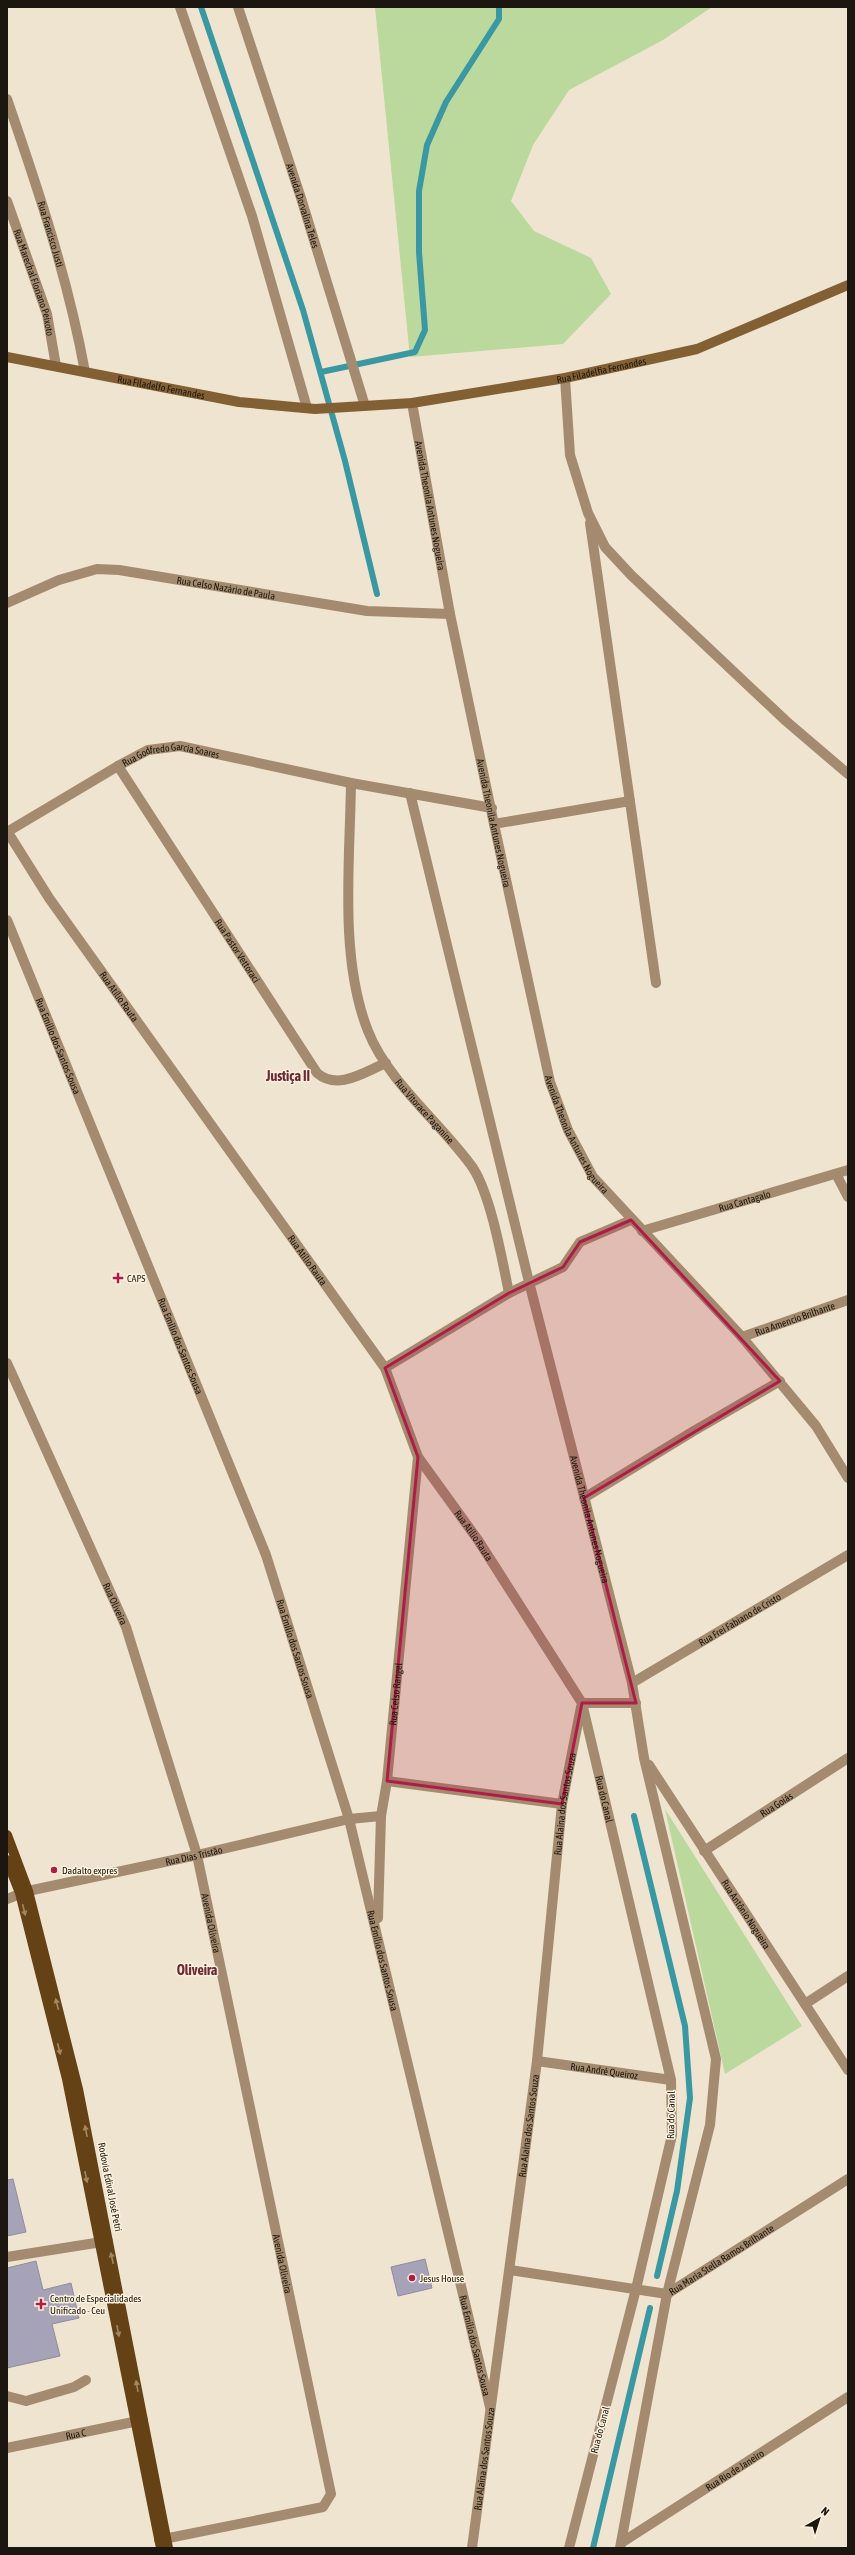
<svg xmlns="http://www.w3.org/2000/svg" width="855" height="2555" font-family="'Asap Condensed',sans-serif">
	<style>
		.green { fill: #bbd89d }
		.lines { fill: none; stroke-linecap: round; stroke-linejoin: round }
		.stream { stroke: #3a98a2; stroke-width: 6 }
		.building { fill: #a6a3b8; stroke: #8f8ca0 }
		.service { stroke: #a48a6f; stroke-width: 10 }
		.minor { stroke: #a48a6f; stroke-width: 10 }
		.secondary { stroke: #835f34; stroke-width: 10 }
		.primary { stroke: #644216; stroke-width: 10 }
		.oneway { fill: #a18865 }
		.marked { fill: #af1c46; fill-opacity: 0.2; stroke: #af1c46; stroke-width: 3; stroke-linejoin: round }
		.poi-dot { fill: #af1c46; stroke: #fcf1dc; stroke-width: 1.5 }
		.labels { text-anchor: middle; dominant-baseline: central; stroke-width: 3; stroke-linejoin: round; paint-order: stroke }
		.street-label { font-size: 10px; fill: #1b1710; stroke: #fcf1dc }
		.poi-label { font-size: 10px; fill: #1b1710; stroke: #fcf1dc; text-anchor: start }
		.district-label { font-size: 14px; font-weight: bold; fill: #6e2835; stroke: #fcf1dc }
	</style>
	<rect width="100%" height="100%" fill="#eee4cf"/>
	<g class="green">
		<path d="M 375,7 L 712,7 L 663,40 L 569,90 L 533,145 L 511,201 L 534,231 L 591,258 L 611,294 L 563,344 L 410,357 Z"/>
		<path d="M 665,1809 L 802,2026 L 725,2074 Z"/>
	</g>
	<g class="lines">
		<g class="stream">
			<path d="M 201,7 L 303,310 L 345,461 L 377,594"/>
			<path d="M 321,372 L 415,352 L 425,330 L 419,252 L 419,191 L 427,145 L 446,102 L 499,19 L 499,7"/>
			<path d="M 634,1816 L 685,2026 L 690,2098 L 677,2191 L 657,2276"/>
			<path d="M 593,2548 L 650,2308"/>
		</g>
	</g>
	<g class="building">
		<path d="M 13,2179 L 26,2232 L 7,2236 L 7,2180 Z"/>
		<path d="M 425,2259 L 432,2288 L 398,2296 L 391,2267 Z"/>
		<path d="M 36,2261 L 43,2290 L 71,2283 L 79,2318 L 52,2324 L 60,2356 L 7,2368 L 7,2268 Z"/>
	</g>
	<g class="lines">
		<g class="service">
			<path d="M 7,2257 L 108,2241"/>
			<path d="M 7,2396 L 26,2401 L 74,2387 L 86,2380"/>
		</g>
		<g class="minor">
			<path d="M 180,7 L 252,216 L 307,408"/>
			<path id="s1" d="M 238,7 L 301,198 L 365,406"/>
			<path id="s2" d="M 7,99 C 38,189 68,278 85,372"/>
			<path id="s3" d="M 7,201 L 47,314 L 56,366"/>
			<path d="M 565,378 L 570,455 L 588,513 L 605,547 L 631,575 L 786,721 L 848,774"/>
			<path id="s4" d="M 412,403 L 450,614 L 494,824 L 550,1082 L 568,1130 L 593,1177 L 742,1337 L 816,1426 L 848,1478"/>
			<path d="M 590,523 L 656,983"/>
			<path id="s5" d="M 7,603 L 59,580 L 97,569 L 119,570 L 367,611 L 450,614"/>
			<path id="s6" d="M 118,766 L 317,1073 C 338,1091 364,1072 386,1063"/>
			<path id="s7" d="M 351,783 C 350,861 339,958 368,1031 C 388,1082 442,1124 473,1168 C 491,1196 502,1259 509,1293"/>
			<path id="s8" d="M 410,793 L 529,1282 L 632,1683 L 644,1758 L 716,2059 L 710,2125 L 667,2294 L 620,2548"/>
			<path d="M 494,824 L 630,801"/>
			<path id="s9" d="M 7,831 L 49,898 L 385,1368 L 418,1457 L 478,1540 L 582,1703 L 671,2080 L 672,2135 L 636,2289 L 569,2548"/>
			<path id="s10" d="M 7,832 L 118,766 L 148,750 L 180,746 L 351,783 L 492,808"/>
			<path id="s11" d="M 7,920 L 266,1555 L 349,1819 L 490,2407"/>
			<path d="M 836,1174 L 848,1197"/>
			<path id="s12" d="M 642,1231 L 848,1170"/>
			<path id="s13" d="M 742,1337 L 848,1300"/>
			<path id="s14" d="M 7,1363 L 126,1627 L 197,1855 L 331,2494 L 323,2507 L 159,2540"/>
			<path d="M 385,1368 L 509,1293 L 563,1267 L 580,1242 L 631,1220"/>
			<path d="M 584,1498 L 692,1432 L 780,1381"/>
			<path id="s15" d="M 632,1683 L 848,1555"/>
			<path d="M 582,1703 L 636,1703"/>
			<path id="s16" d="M 649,1765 L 848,2070"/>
			<path d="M 387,1781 L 562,1804"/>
			<path id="s17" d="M 704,1851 L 848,1758"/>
			<path id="s18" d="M 7,1899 L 28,1891 L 197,1855 L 349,1819 L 381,1816"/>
			<path id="s19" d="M 378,1918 L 381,1816 L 387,1781 L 418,1457"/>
			<path d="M 805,2004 L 848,1976"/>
			<path id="s20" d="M 537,2061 L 671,2080"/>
			<path id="s21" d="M 510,2270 L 667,2294 L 848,2179"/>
			<path id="s22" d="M 7,2448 L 143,2420"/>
			<path id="s23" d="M 621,2543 L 848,2397"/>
			<path id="s24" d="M 472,2548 L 537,2061 L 562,1804 L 581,1707"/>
		</g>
		<path class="secondary" id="s25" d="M 7,357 L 239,402 L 315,409 L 412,403 L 565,378 L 697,349 L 848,285"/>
		<g class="primary">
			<path d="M 7,1835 L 28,1891 L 78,2089 L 168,2548"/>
			<path d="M 7,1860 L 20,1893 L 67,2079 L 161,2548"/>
		</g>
	</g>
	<defs><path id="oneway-solid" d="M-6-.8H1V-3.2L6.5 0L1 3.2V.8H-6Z"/></defs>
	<g class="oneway">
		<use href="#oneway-solid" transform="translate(24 1910) rotate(76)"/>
		<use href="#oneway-solid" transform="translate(57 2004) rotate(-104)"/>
		<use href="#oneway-solid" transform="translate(59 2049) rotate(76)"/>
		<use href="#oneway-solid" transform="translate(86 2131) rotate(-101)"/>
		<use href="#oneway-solid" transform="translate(86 2177) rotate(79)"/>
		<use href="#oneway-solid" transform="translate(112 2258) rotate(-102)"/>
		<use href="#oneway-solid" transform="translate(118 2331) rotate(79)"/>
		<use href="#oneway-solid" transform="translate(137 2386) rotate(-100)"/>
	</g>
	<path class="marked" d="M 631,1220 L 780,1381 L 584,1498 L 636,1703 L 582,1703 L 562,1804 L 387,1781 L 418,1457 L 385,1368 L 509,1293 L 563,1267 L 580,1242 Z"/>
	<g class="poi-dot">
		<path d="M116 1272h4v4h4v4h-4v4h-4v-4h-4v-4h4z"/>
		<circle cx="54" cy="1870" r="4"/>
		<circle cx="412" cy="2278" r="4"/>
		<path d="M39 2298h4v4h4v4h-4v4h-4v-4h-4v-4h4z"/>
	</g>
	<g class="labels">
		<g class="street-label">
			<text stroke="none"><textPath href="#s1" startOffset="209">Avenida Dorvalina Teles</textPath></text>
			<text stroke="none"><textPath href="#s2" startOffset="142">Rua Francisco Justi</textPath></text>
			<text stroke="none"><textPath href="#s3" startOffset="86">Rua Marechal Floriano Peixoto</textPath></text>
			<text stroke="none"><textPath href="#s25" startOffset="602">Rua Filadelfia Fernandes</textPath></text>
			<text stroke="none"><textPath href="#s25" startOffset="157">Rua Filadelfo Fernandes</textPath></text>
			<text stroke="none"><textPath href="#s4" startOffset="104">Avenida Theonila Antunes Nogueira</textPath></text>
			<text stroke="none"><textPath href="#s5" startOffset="227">Rua Celso Nazário de Paula</textPath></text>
			<text stroke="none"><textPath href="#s10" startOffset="185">Rua Godfredo Garcia Soares</textPath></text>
			<text stroke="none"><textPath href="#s4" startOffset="428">Avenida Theonila Antunes Nogueira</textPath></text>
			<text stroke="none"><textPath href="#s6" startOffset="220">Rua Pastor Vettoraci</textPath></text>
			<text stroke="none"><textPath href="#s9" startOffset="200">Rua Atílio Rauta</textPath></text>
			<text stroke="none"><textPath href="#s11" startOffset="136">Rua Emílio dos Santos Sousa</textPath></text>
			<text stroke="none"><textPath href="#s7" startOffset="349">Rua Vitorace Paganine</textPath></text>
			<text stroke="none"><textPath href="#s4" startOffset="752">Avenida Theonila Antunes Nogueira</textPath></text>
			<text stroke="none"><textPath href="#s12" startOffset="107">Rua Cantagalo</textPath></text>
			<text stroke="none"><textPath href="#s9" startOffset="524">Rua Atílio Rauta</textPath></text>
			<text stroke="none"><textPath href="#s13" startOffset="56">Rua Amencio Brilhante</textPath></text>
			<text stroke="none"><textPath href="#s11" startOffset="460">Rua Emílio dos Santos Sousa</textPath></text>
			<text stroke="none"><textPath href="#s8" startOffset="748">Avenida Theonila Antunes Nogueira</textPath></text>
			<text stroke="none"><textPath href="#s9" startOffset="848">Rua Atílio Rauta</textPath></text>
			<text stroke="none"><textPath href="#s14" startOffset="264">Rua Oliveira</textPath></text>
			<text stroke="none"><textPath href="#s15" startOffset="125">Rua Frei Fabiano de Cristo</textPath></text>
			<text stroke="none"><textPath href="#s11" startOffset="784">Rua Emílio dos Santos Sousa</textPath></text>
			<text stroke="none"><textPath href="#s19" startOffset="225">Rua Celso Rangel</textPath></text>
			<text stroke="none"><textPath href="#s9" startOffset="1146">Rua do Canal</textPath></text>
			<text stroke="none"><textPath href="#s24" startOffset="750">Rua Alaina dos Santos Souza</textPath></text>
			<text stroke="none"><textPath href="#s17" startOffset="86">Rua Goiás</textPath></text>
			<text stroke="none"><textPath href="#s18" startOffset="192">Rua Dias Tristão</textPath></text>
			<text stroke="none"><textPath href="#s16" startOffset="178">Rua Antônio Nogueira</textPath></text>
			<text stroke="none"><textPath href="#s14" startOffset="598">Avenida Oliveira</textPath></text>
			<text stroke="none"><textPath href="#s11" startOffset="1108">Rua Emílio dos Santos Sousa</textPath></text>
			<text stroke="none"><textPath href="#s20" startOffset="68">Rua André Queiroz</textPath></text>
			<text transform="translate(671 2115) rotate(-89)">Rua do Canal</text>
			<text stroke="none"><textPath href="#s24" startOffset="426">Rua Alaina dos Santos Souza</textPath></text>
			<text transform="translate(110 2187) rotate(79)">Rodovia Edival José Petri</text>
			<text stroke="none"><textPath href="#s21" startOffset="223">Rua Maria Stella Ramos Brilhante</textPath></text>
			<text stroke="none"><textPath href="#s14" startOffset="946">Avenida Oliveira</textPath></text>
			<text stroke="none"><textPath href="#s11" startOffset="1504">Rua Emílio dos Santos Sousa</textPath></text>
			<text transform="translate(600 2430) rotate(-75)">Rua do Canal</text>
			<text stroke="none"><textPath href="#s22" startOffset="70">Rua C</textPath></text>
			<text stroke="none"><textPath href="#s24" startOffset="90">Rua Alaina dos Santos Souza</textPath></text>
			<text stroke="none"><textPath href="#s23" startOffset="135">Rua Rio de Janeiro</textPath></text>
		</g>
		<g class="poi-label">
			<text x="127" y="1278">CAPS</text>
			<text x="62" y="1870">Dadalto expres</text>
			<text x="420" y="2278">Jesus House</text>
			<text x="50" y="2298">Centro de Especialidades<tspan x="50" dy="12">Unificado - Ceu</tspan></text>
		</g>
		<g class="district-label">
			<text x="288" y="1076">Justiça II</text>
			<text x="197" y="1970">Oliveira</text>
		</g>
	</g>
	<rect width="855" height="2555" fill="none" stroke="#1b1710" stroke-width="16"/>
	<g transform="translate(819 2519) rotate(39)" stroke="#fcf1dc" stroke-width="3" paint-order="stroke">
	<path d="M0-3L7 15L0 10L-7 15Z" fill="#1b1710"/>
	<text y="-6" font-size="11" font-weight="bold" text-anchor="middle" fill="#1b1710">N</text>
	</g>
</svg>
